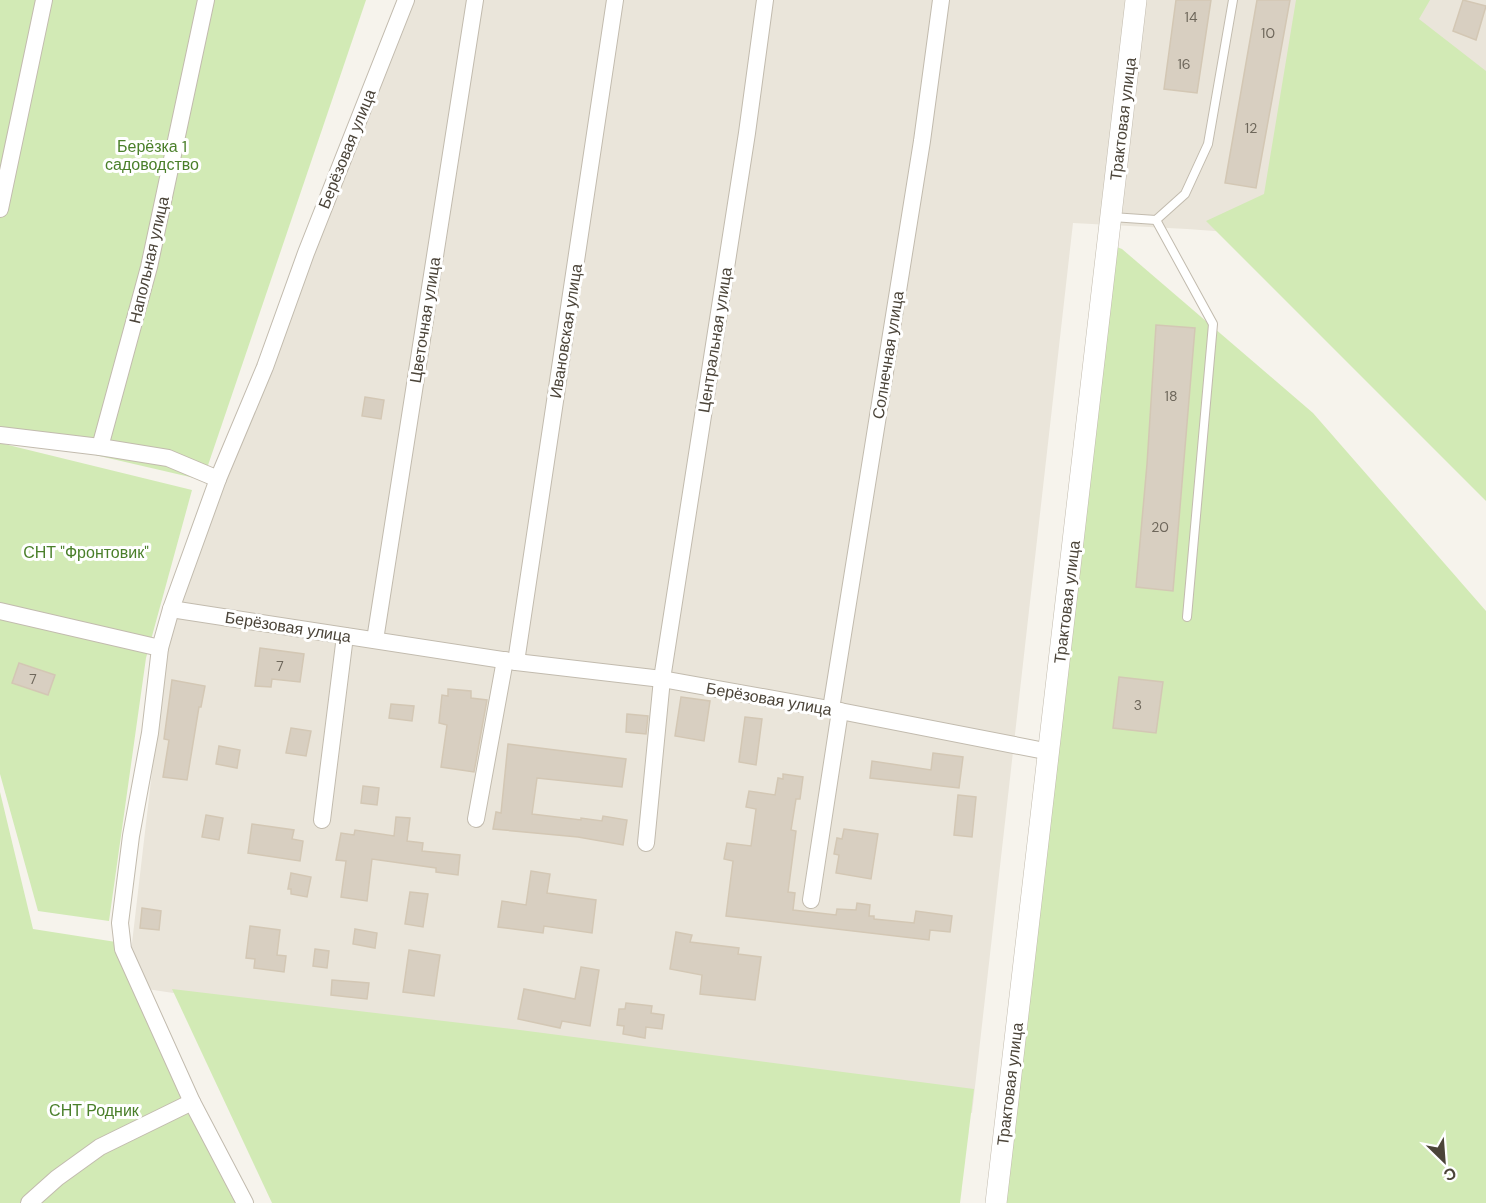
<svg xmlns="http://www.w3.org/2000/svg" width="1486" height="1203" font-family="'DM Sans',sans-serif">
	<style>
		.residential { fill: #eae5da }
		.green { fill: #d2eab5 }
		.building { fill: #d8cfc1; stroke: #d3c7b4; stroke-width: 1.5 }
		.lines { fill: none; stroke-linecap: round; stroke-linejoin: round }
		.service-casing { stroke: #c2bbae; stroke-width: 10 }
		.minor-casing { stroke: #c2bbae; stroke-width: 18 }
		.tertiary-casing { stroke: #c2bbae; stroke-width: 22 }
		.service { stroke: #fff; stroke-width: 8 }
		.minor { stroke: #fff; stroke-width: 16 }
		.tertiary { stroke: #fff; stroke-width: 21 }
		.labels { text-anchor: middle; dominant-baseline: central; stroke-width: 6; stroke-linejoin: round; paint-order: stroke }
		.number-label { font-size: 14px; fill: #6e675b }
		.street-label { font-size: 16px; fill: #4b4439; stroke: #fff }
		.park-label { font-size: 16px; fill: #4a7f2a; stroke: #fff }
	</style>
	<rect width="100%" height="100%" fill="#f6f3ec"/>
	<path class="residential" d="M 400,0 L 1486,0 L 1486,251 L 1187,229 L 1073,223 L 972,1113 L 127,986 L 171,609 Z"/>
	<g class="green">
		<path d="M 0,0 L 366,0 L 203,480 L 0,433 Z"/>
		<path d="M 1296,0 L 1430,0 L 1419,19 L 1486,71 L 1486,501 L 1206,221 L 1264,194 Z"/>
		<path d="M 1109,244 L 1122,249 L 1313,413 L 1486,611 L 1486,1203 L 1003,1203 Z"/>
		<path d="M 0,443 L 192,490 L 146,658 L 109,921 L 38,911 L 0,774 Z"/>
		<path d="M 0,792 L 33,929 L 116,942 L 245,1203 L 0,1203 Z"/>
		<path d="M 172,989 L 520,1030 L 974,1089 L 960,1203 L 272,1203 Z"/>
	</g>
	<g class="building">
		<path d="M 1176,0 L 1211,0 L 1197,93 L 1164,89 Z"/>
		<path d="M 1257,0 L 1290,0 L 1256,188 L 1225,183 Z"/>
		<path d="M 1463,0 L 1486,6 L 1476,40 L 1453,31 Z"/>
		<path d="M 1156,325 L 1195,328 L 1173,591 L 1136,587 L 1147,464 Z"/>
		<path d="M 365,397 L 384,400 L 381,419 L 362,416 Z"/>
		<path d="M 260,648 L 304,654 L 300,682 L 272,679 L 271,687 L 255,686 Z"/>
		<path d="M 19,663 L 55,675 L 48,695 L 12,683 Z"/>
		<path d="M 1119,677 L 1163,682 L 1156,733 L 1113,728 Z"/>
		<path d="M 172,680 L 205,686 L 201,707 L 199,707 L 187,780 L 163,777 L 169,740 L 164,739 Z"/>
		<path d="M 448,689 L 471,691 L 471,698 L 487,700 L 474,772 L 441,767 L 447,725 L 439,723 L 442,695 L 448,696 Z"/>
		<path d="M 681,697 L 710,701 L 704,741 L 675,736 Z"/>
		<path d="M 391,704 L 414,706 L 412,721 L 389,718 Z"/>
		<path d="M 627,714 L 648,716 L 646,734 L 626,732 Z"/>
		<path d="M 745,717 L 762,719 L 756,765 L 739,762 Z"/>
		<path d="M 291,728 L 311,731 L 306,756 L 286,753 Z"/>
		<path d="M 508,744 L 626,759 L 622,787 L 537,778 L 532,814 L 581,820 L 581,818 L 602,821 L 603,816 L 627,820 L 623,845 L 578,837 L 493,829 L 496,812 L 501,813 Z"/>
		<path d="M 219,746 L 240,750 L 237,768 L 216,764 Z"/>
		<path d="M 933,753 L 963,757 L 959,788 L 870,778 L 872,761 L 931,770 Z"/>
		<path d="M 783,774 L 803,777 L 800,799 L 796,799 L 791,830 L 796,831 L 788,892 L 795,893 L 793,910 L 836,915 L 837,909 L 856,910 L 857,903 L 870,905 L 869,916 L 874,916 L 874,919 L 914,923 L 916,911 L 952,916 L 950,932 L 930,930 L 929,940 L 726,916 L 733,861 L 724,859 L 727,843 L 751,846 L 756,809 L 746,807 L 749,791 L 775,795 L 778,778 L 783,779 Z"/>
		<path d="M 363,786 L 379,788 L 377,805 L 361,803 Z"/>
		<path d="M 958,795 L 976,797 L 972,837 L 954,835 Z"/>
		<path d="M 206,815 L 223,818 L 219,840 L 202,837 Z"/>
		<path d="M 396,817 L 410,818 L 407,841 L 423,843 L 422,851 L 460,855 L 458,875 L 436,872 L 436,868 L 372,859 L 367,901 L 341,897 L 346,861 L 336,860 L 341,833 L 354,835 L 355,830 L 394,836 Z"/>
		<path d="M 252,824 L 294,830 L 292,839 L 303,841 L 300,861 L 248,853 Z"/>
		<path d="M 844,829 L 878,834 L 871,879 L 836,873 L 839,855 L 834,854 L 837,838 L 842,839 Z"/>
		<path d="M 531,871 L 550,874 L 547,893 L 596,900 L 592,933 L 544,926 L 543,933 L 498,927 L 502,901 L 526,905 Z"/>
		<path d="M 291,873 L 311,877 L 307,897 L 291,894 L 291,889 L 288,889 Z"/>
		<path d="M 410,892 L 428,894 L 423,927 L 405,924 Z"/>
		<path d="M 142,908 L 161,911 L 159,930 L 140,928 Z"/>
		<path d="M 250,926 L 280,930 L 277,955 L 286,956 L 284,972 L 254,968 L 255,959 L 246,958 Z"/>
		<path d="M 355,929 L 377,933 L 375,948 L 353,944 Z"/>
		<path d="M 676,932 L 692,935 L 690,942 L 739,948 L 738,954 L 761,957 L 755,1000 L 700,994 L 702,975 L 670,969 Z"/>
		<path d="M 315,949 L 329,951 L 327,968 L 313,966 Z"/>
		<path d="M 409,950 L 440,955 L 434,996 L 403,992 Z"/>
		<path d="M 581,967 L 599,970 L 590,1026 L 562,1021 L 560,1028 L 518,1019 L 524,989 L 575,999 Z"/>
		<path d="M 332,980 L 369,983 L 367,999 L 331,995 Z"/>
		<path d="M 626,1003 L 652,1006 L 651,1013 L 664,1015 L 662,1029 L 646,1027 L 645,1038 L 623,1034 L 624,1026 L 617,1025 L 619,1009 L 625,1009 Z"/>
	</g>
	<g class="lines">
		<defs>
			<g id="service">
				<path d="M 1112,217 L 1156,220 L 1185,194 L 1208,144 L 1233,0"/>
				<path d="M 1156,220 L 1213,324 L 1187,617"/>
			</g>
			<g id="minor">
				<path d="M 0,209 L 44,0"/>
				<path d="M 0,435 L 100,447 L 168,458 L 218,479"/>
				<path d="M 100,447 L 149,267 L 206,0"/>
				<path d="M 171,609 L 516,662 L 662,679 L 840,711 L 1050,752"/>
				<path d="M 0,611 L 160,648 L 150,733 L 131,836 L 120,923 L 123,949 L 192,1102 L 245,1203"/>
				<path d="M 375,640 L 475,0"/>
				<path d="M 160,648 L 171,609 L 218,479 L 265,367 L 306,253 L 406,0"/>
				<path d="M 516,662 L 615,0"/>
				<path d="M 831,709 L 922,141 L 941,0"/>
				<path d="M 476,819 L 505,660"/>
				<path d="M 322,820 L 345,636"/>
				<path d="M 646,843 L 662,679 L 747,133 L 765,0"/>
				<path d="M 811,900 L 840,711"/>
				<path d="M 29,1203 L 57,1178 L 100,1147 L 192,1102"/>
			</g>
			<path id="tertiary" d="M 996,1203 L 1136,0"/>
		</defs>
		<use href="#service" class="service-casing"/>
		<use href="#minor" class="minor-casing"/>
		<use href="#tertiary" class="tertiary-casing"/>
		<use href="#service" class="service"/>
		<use href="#minor" class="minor"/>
		<use href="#tertiary" class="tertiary"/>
	</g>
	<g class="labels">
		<g class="number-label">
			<text x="1191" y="17">14</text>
			<text x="1268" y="33">10</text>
			<text x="1184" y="64">16</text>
			<text x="1251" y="128">12</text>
			<text x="1171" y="396">18</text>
			<text x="1160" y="527">20</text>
			<text x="280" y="666">7</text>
			<text x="33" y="679">7</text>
			<text x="1138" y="705">3</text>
		</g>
		<g class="street-label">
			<text transform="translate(1123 119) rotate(-83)">Трактовая улица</text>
			<text transform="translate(347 149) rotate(-68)">Берёзовая улица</text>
			<text transform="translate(149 260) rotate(-77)">Напольная улица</text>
			<text transform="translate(425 320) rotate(-81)">Цветочная улица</text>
			<text transform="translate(566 331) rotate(-81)">Ивановская улица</text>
			<text transform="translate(715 340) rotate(-81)">Центральная улица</text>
			<text transform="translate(888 355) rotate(-81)">Солнечная улица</text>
			<text transform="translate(1067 602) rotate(-83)">Трактовая улица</text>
			<text transform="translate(288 627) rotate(9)">Берёзовая улица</text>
			<text transform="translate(769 699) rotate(10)">Берёзовая улица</text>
			<text transform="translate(1010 1084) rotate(-83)">Трактовая улица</text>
		</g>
		<g class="park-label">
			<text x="152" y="146">Берёзка 1<tspan x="152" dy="18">садоводство</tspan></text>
			<text x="86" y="552">СНТ "Фронтовик"</text>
			<text x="94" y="1110">СНТ Родник</text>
		</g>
	</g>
	<g transform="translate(1444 1161) rotate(155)" stroke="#ffffff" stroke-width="4.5" paint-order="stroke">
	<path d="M0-4.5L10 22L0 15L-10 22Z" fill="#4b4439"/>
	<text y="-9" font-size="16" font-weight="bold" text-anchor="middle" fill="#4b4439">С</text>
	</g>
</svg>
